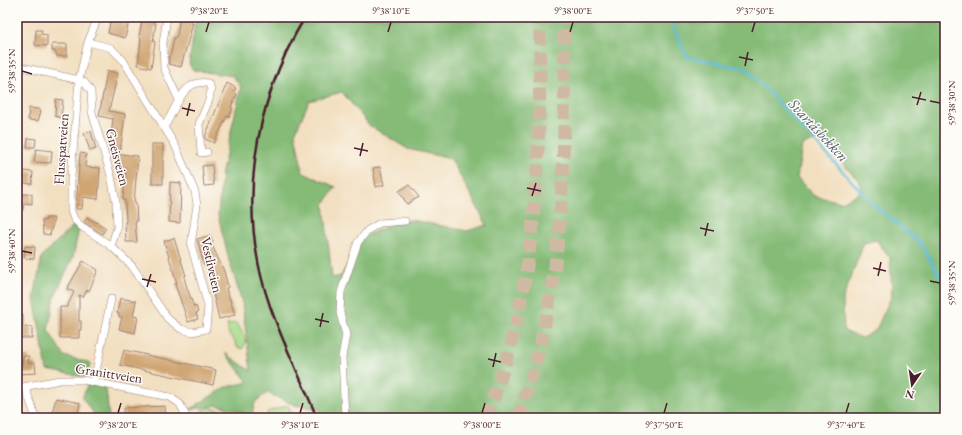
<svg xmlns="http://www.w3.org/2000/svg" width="962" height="435" font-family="'EB Garamond',serif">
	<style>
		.green { fill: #a7db8b; stroke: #787d5b }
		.forest { fill: #85bb77; stroke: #686d51; fill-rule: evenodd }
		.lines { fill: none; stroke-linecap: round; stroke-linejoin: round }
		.stream { stroke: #5cbbdb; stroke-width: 2.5 }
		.building { fill: #cfa572 }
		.highway-tunnel { stroke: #d0b9a2; stroke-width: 13; stroke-dasharray: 13 6; stroke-linecap: butt }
		.street-casing { stroke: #9e7f76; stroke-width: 8 }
		.street { stroke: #fff; stroke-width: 7 }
		.rail { stroke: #4a1f2b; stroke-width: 2.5 }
		.ticks { fill: none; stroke: #4a1f2b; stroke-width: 1.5 }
		.labels { text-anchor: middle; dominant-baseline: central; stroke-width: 3; stroke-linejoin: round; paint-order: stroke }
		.street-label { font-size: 14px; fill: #4a1f2b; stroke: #fdfcf7 }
		.water-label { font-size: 15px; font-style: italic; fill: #505669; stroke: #fdfcf7 }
		.neatline { fill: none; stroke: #4a1f2b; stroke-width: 1.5 }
		.ticks-label { font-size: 10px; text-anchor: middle; fill: #4a1f2b }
	</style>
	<rect width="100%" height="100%" fill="#fdfcf7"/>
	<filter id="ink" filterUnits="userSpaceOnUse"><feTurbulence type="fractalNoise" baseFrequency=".025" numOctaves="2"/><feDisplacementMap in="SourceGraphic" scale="8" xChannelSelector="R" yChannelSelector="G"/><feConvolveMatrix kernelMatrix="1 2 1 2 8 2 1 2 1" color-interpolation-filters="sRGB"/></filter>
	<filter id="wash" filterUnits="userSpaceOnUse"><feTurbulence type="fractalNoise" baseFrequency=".012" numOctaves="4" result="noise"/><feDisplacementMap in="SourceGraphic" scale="16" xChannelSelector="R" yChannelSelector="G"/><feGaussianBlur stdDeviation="0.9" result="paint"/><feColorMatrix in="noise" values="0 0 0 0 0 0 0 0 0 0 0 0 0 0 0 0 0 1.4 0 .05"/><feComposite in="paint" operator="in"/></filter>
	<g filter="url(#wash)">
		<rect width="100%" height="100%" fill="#f2dfc0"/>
		<g class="green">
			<path d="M 236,323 L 244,335 L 246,343 L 242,349 L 237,347 L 233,338 L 229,335 L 227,324 Z"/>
			<path d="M 288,405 L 293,418 L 268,418 L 267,412 Z"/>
			<path d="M 210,407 L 220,410 L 222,418 L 202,418 L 202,410 Z"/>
		</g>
		<g class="forest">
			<path d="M 196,17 L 945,17 L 945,418 L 323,418 L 319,409 L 295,405 L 267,393 L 255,402 L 251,418 L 234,409 L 216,405 L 189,410 L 224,388 L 248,382 L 225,353 L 251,371 L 242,302 L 229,260 L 218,215 L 222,172 L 241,87 L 233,76 L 193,70 L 189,64 ZM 342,92 L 370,126 L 408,149 L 451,159 L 487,225 L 467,231 L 412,220 L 394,223 L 363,237 L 341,276 L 332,278 L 324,204 L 336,187 L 303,173 L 295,133 L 309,101 ZM 820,139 L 858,180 L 862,190 L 854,196 L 841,202 L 814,196 L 797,178 L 802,145 ZM 876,240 L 890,257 L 892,295 L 876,330 L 862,338 L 844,331 L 843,298 L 864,243 Z"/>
			<path d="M 74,225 L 79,229 L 73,257 L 55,296 L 48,330 L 64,356 L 91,363 L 85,377 L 47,370 L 34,298 L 42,256 Z"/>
			<path d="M 88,384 L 106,388 L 109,418 L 97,418 L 82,398 Z"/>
		</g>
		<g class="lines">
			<path class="stream" d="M 669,17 L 687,57 L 747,69 L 874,205 L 919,242 L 945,284"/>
		</g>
		<g id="blocks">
			<g class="building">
				<path d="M 111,17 L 130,17 L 125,38 L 108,33 Z"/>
				<path d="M 143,17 L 155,17 L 154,23 L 156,23 L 153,41 L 155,42 L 151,68 L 138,65 L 141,39 L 139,36 Z"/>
				<path d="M 180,17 L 192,17 L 191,23 L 193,23 L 181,67 L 169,64 L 169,57 L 171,53 L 174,38 L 177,36 Z"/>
				<path d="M 36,30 L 42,30 L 41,34 L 47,35 L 47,46 L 35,45 Z"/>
				<path d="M 52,44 L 67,44 L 67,56 L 57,56 L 55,51 L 52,51 Z"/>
				<path d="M 107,71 L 118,73 L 109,111 L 125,114 L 120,154 L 138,156 L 134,202 L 136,202 L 137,222 L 135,222 L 137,242 L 126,242 L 125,222 L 126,222 L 125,200 L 123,200 L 126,167 L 117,166 L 118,160 L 111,158 L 112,152 L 109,152 L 113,119 L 99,116 Z"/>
				<path d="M 227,83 L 236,88 L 234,92 L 237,94 L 231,107 L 233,108 L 229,117 L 227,116 L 214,143 L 205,139 L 205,137 Z"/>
				<path d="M 56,99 L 63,100 L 61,118 L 55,116 Z"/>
				<path d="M 29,108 L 39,109 L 41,111 L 38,121 L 28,120 Z"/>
				<path d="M 91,131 L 96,149 L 90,151 L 84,133 Z"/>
				<path d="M 28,138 L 36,139 L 35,147 L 27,147 Z"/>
				<rect x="152" y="144" width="11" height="40"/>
				<path d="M 36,149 L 52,151 L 51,163 L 34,162 Z"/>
				<path d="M 80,153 L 86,154 L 85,167 L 100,168 L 98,199 L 83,197 L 82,209 L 76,209 Z"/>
				<path d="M 212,165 L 214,185 L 204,186 L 202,166 Z"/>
				<path d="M 380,167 L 384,185 L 376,187 L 373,168 Z"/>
				<path d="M 23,171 L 33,172 L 32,184 L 22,183 Z"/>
				<path d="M 170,182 L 181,183 L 180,223 L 169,222 Z"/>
				<path d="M 409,185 L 419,197 L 407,204 L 399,191 Z"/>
				<path d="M 22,194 L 32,194 L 32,204 L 24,203 L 23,210 L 17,209 L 17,200 L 21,200 Z"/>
				<path d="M 87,217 L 106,228 L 102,234 L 84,222 Z"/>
				<path d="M 46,218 L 54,218 L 50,235 L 43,234 L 42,220 L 45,221 Z"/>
				<path d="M 210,235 L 213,242 L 211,243 L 224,271 L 228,287 L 226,288 L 235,315 L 219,319 L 213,293 L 213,282 L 207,267 L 204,265 L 197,239 Z"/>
				<path d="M 174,238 L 186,276 L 184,277 L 187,288 L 194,307 L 196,306 L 198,312 L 196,313 L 198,319 L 188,322 L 175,284 L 177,283 L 164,241 Z"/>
				<path d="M 25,246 L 35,247 L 34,259 L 24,258 Z"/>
				<path d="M 83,261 L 98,270 L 89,291 L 87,290 L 83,297 L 79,295 L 79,321 L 81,321 L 81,330 L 79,330 L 79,338 L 60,338 L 60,307 L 67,307 L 74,292 L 67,289 Z"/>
				<path d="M 120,298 L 136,301 L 133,316 L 138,317 L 135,333 L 119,329 L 122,317 L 119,317 L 119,314 L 117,313 Z"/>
				<path d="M 17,314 L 23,314 L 23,327 L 32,327 L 32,338 L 17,338 Z"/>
				<path d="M 124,350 L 216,370 L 213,385 L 120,365 Z"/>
				<path d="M 23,356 L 29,356 L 28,363 L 35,363 L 36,373 L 17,374 L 17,365 L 22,365 Z"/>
				<path d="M 56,398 L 80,403 L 77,418 L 51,416 Z"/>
				<path d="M 165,406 L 166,418 L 124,418 L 124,408 Z"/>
			</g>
		</g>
	</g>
	<g filter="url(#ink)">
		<use href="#blocks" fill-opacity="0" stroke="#9e7f76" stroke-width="1"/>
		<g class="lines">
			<g class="highway-tunnel">
				<path d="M 486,418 C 539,287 540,156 540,17"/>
				<path d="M 518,418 C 567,285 565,156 564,17"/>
			</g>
			<defs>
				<g id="street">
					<path d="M 167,17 L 163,43 L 164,68 L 179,100"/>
					<path d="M 88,42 L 111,48 L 123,60 L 175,145 L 195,192 L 197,205 L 191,245 L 208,306 L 206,329 L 192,332 L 181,329 L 168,319 L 132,266 L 111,246 L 81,226 L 74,219 L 71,211 L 71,177 L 79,80 L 88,42 L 98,17"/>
					<path d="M 17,66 L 79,80 L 84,82 L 91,91 L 92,112 L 111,176 L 116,202 L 117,228 L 111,246"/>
					<path d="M 164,127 C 176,110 182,78 208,83 L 211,89 L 209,100 L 199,124 L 201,153 L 207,152"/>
					<path d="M 94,381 L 111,299"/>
					<path d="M 25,387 L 36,418"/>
					<path d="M 17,388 L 60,380 L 83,380 L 170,397 L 180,404 L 187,418"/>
					<path d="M 345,418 L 342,357 L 346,335 L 340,313 L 341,292 L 358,242 L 368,230 L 380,223 L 405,221"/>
				</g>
			</defs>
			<use href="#street" class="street-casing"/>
			<use href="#street" class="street"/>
			<path class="rail" d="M 305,17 C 253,104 236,209 270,306 C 283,344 302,380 317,418"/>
		</g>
	</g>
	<path class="ticks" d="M 206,32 L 209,22M 388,32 L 391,22M 570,32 L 573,22M 752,32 L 755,22M 739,57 L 753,60M 745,66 L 748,52M 22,71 L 32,74M 912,97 L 926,100M 930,101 L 940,103M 917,105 L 921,92M 182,108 L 195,111M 187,116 L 190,103M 354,148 L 368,151M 360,156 L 363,143M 527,188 L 541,191M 532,196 L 536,183M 700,228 L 714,231M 705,236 L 708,223M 22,251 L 32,253M 873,268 L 886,271M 878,276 L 881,262M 142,279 L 156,282M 930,281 L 940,283M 147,287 L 151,274M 315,319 L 329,322M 320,327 L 323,313M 488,359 L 501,362M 493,367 L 496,353M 118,413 L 121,403M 300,413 L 303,403M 482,413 L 485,403M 664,413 L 667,403M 846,413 L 849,403"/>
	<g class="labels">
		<g class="street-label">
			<text transform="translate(61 149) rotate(-86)">Flusspatveien</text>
			<text transform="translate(118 157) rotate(75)">Gneisveien</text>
			<text transform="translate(212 265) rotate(77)">Vestliveien</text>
			<text transform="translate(109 373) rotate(9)">Granittveien</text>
		</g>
		<g class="water-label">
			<text transform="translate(819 130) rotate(47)">Svartåsbekken</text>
		</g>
	</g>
	<rect width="962" height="435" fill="none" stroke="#fdfcf7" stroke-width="44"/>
	<g transform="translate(912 385) rotate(193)" stroke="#fdfcf7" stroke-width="3" paint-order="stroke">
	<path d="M0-3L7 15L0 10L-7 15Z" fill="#4a1f2b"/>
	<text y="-6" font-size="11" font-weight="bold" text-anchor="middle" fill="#4a1f2b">N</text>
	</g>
	<rect x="22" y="22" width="918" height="391" class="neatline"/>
	<g class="ticks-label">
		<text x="209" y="14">9°38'20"E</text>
		<text x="391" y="14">9°38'10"E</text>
		<text x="573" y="14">9°38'00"E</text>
		<text x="755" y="14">9°37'50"E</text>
		<text transform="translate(11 71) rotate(-90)" y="4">59°38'35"N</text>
		<text transform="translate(951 103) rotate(-90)" y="4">59°38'30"N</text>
		<text transform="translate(11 251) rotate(-90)" y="4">59°38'40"N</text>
		<text transform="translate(951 283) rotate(-90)" y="4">59°38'35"N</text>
		<text x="118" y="428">9°38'20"E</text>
		<text x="300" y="428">9°38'10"E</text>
		<text x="482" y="428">9°38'00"E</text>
		<text x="664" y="428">9°37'50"E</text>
		<text x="846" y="428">9°37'40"E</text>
	</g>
</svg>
